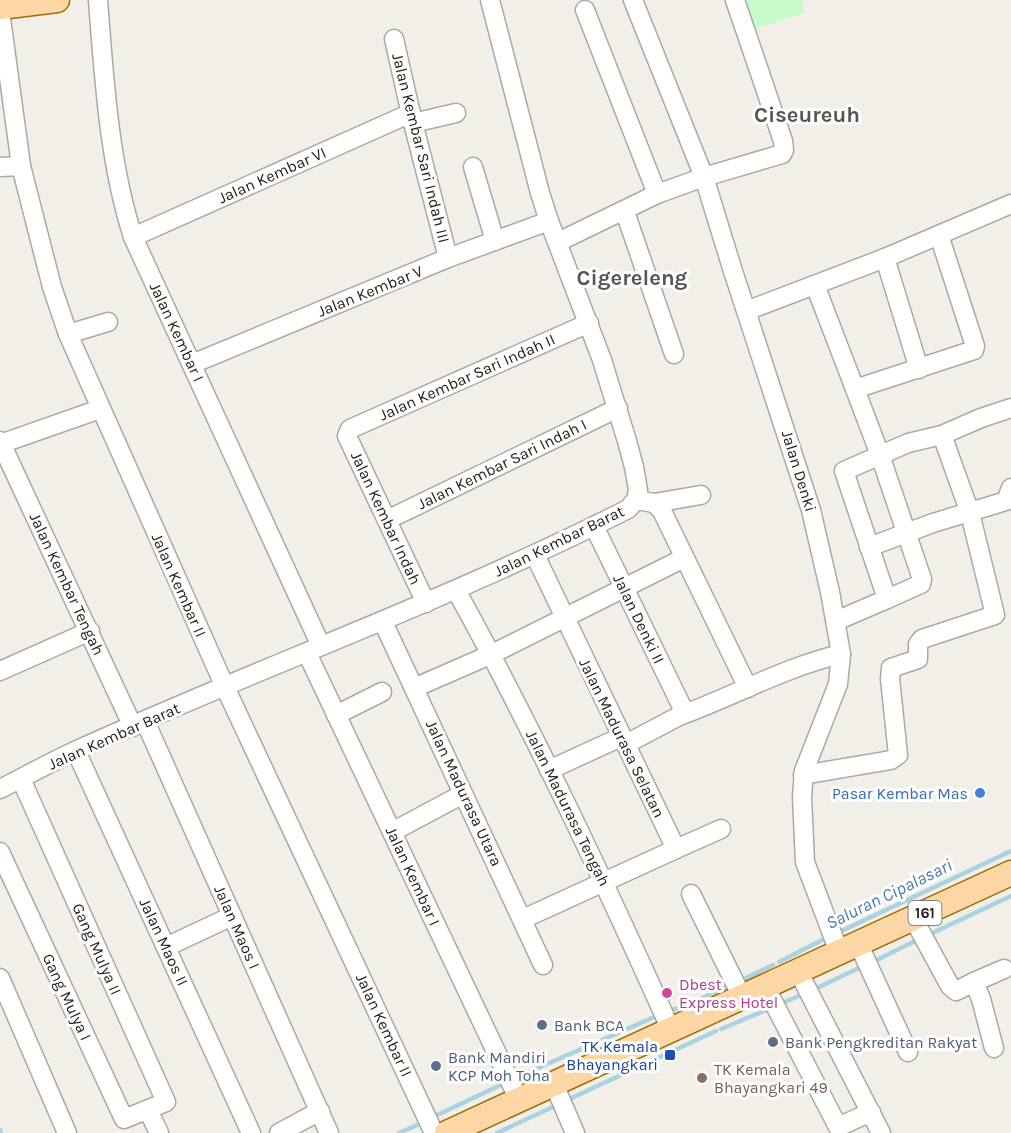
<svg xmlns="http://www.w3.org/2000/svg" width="1011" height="1133" font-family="Karla,sans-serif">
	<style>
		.park { fill: #c8facc }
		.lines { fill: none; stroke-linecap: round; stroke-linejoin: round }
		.stream { stroke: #aad3df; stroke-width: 4.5 }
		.minor-casing { stroke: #a9a9a9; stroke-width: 21 }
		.major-casing { stroke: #a06b00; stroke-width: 27 }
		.minor { stroke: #fff; stroke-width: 18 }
		.major { stroke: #fcd6a4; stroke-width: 24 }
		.shop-dot { fill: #3f7fe0; stroke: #fff; stroke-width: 2 }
		.hotel-dot { fill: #d1479c; stroke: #fff; stroke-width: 2 }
		.service-dot { fill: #5c6f8a; stroke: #fff; stroke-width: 2 }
		.transit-dot { fill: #1a4fb4; stroke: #fff; stroke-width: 2 }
		.education-dot { fill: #8d6e63; stroke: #fff; stroke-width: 2 }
		.labels { text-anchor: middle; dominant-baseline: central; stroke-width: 6; stroke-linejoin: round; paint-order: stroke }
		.shield { fill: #fff; stroke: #646464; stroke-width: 1.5 }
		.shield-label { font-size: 15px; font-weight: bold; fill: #222 }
		.street-label { font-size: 16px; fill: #222; stroke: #fff }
		.shop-label { font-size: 16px; fill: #366cbe; stroke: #fff; text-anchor: end }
		.hotel-label { font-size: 16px; fill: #b23c85; stroke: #fff; text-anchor: start }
		.service-label { font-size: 16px; fill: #4e5e75; stroke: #fff; text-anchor: start }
		.transit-label { font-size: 16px; fill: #164399; stroke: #fff; text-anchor: end }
		.education-label { font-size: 16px; fill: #785e54; stroke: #fff; text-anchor: start }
		.water-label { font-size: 18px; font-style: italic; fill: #4a7aab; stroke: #fff }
		.district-label { font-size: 22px; font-weight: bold; fill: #555; stroke: #fff }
	</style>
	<rect width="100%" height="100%" fill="#f2efe9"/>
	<path class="park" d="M 738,0 L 804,0 L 803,13 L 749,31 Z"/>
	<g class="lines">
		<g class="stream">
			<path d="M 835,934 L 1011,851"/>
			<path d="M 926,936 L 1011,896"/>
			<path d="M 779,962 L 828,937"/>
			<path d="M 873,962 L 919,939"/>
			<path d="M 740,981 L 773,965"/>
			<path d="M 813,990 L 865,965"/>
			<path d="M 780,1004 L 806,993"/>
			<path d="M 666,1012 L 687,1005 L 730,985"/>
			<path d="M 721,1029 L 771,1008"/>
			<path d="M 513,1079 L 659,1015"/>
			<path d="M 565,1101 L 716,1031"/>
			<path d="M 431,1118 L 507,1082"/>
			<path d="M 0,1130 L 1,1133"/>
			<path d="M 399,1133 L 424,1122"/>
			<path d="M 497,1133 L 557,1105"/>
		</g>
		<defs>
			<g id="minor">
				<path d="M 98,0 C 104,78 109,163 133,237 L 321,646"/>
				<path d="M 633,0 L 704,177 L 732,268 L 811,510 L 830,592 L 841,654 L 838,684 L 804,771 L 802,797 L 805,862 L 839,952"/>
				<path d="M 585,10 L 657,194"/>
				<path d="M 0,11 L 21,166 L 52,287 L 68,334 L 225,687 L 434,1133"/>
				<path d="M 394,39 L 413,123 L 448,258"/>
				<path d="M 413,123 L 456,113"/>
				<path d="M 0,167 L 21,166"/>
				<path d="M 473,167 L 495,241"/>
				<path d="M 625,212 L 674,354"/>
				<path d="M 133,237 L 411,113"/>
				<path d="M 558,242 L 657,194 L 704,177 L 782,154 L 784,150 L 783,141 L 735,0"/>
				<path d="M 885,258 L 919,369"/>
				<path d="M 815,285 L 855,389 L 974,350 L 975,346 L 939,235"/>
				<path d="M 746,311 L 885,258 L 1011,204"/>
				<path d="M 68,334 L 108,322"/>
				<path d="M 192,364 L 448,258 L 549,221"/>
				<path d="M 855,389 L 880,455 L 922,579 L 921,584 L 887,599"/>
				<path d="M 0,441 L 133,727"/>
				<path d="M 0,444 L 100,409"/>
				<path d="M 636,500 L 654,503 L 662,511 L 748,688"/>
				<path d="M 654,503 L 701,495"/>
				<path d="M 387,520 L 618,408"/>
				<path d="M 594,526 L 683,709 L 683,712 L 679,716 L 626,744"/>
				<path d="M 869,547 L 933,523 L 1006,501 L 1011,488"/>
				<path d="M 456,590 C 535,733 604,881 671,1030"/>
				<path d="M 426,603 L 347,436 L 350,429 L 589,323"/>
				<path d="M 836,621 L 887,599 L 844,471 L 908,443 L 942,435 L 981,418 L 1011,408"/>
				<path d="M 383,622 L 543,965"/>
				<path d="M 307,653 L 519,1100"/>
				<path d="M 0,671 L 90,631"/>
				<path d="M 414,688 L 492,654 L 684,558"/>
				<path d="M 336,715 L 382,692"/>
				<path d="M 679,716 C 734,696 785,667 841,654"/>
				<path d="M 145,721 L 329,1133"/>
				<path d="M 76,751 L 251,1133"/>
				<path d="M 549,770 L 621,737"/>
				<path d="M 803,775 L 891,760 L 898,755 L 890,679 L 891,668 L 918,659 L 918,644 L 922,639 L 995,615 L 970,513 L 942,435"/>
				<path d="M 0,789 C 26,776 51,762 77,750 C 260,667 449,600 628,509 L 636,500 L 638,490 L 634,467 L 627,441 L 602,360 L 549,221 L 540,193 L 490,0"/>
				<path d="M 392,832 L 463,794"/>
				<path d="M 676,849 L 721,829"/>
				<path d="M 0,852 L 124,1119 L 166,1102 L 21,779"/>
				<path d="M 691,894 L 742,997"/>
				<path d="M 913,918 L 950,986 L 956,991 L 974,982 L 981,999 L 994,1048"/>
				<path d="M 523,919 L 676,849 L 535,555"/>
				<path d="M 858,943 L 908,1052"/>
				<path d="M 166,947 L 232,916"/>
				<path d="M 798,971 L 881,1133"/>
				<path d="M 0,978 L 67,1133"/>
				<path d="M 974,982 L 1004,969"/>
				<path d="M 765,986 L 838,1127 L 871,1112"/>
				<path d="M 554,1084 L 575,1133"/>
				<path d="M 148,1110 L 159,1133"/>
				<path d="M 279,1133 L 320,1111"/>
			</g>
			<g id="major">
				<path d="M 0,7 L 57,0"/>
				<path d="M 447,1133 L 1011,873"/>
			</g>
		</defs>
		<use href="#minor" class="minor-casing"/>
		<use href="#major" class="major-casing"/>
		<use href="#minor" class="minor"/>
		<use href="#major" class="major"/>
	</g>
	<circle class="shop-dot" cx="980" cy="793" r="6"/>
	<circle class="hotel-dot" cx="667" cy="993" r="6"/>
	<g class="service-dot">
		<circle cx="542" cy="1025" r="6"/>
		<circle cx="773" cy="1042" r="6"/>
		<circle cx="436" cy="1066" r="6"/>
	</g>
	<rect class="transit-dot" x="664" y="1049" width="12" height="12" rx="3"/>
	<circle class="education-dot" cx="702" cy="1078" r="6"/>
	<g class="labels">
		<rect class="shield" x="908.5" y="901" width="33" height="24" rx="4.5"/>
		<g class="shield-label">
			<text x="925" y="913">161</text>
		</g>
		<g class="street-label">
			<text transform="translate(421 148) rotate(76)">Jalan Kembar Sari Indah III</text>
			<text transform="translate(272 175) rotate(-24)">Jalan Kembar VI</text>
			<text transform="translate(370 291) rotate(-22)">Jalan Kembar V</text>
			<text transform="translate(177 332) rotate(65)">Jalan Kembar I</text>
			<text transform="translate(467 377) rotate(-24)">Jalan Kembar Sari Indah II</text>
			<text transform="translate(502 464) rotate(-26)">Jalan Kembar Sari Indah I</text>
			<text transform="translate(799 471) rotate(73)">Jalan Denki</text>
			<text transform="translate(386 518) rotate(65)">Jalan Kembar Indah</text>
			<text transform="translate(559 541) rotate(-26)">Jalan Kembar Barat</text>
			<text transform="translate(67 584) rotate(65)">Jalan Kembar Tengah</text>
			<text transform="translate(179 585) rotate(66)">Jalan Kembar II</text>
			<text transform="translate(639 619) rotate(64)">Jalan Denki II</text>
			<text transform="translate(114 736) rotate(-24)">Jalan Kembar Barat</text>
			<text transform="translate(622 738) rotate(64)">Jalan Madurasa Selatan</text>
			<text transform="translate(464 793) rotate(65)">Jalan Madurasa Utara</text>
			<text transform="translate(568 808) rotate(64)">Jalan Madurasa Tengah</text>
			<text transform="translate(413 876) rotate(65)">Jalan Kembar I</text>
			<text transform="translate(237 927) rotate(66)">Jalan Maos I</text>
			<text transform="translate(164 942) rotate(65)">Jalan Maos II</text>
			<text transform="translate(97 949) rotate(66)">Gang Mulya II</text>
			<text transform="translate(67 997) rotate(65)">Gang Mulya I</text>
			<text transform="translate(384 1025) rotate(65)">Jalan Kembar II</text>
		</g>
		<g class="shop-label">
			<text x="968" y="793">Pasar Kembar Mas</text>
		</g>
		<g class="hotel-label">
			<text x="679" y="984">Dbest<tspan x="679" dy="18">Express Hotel</tspan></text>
		</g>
		<g class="service-label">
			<text x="554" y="1025">Bank BCA</text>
			<text x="785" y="1042">Bank Pengkreditan Rakyat</text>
			<text x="448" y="1057">Bank Mandiri<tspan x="448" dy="18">KCP Moh Toha</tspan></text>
		</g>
		<g class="transit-label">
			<text x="658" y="1046">TK Kemala<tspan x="658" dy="18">Bhayangkari</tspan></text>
		</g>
		<g class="education-label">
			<text x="714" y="1069">TK Kemala<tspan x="714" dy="18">Bhayangkari 49</tspan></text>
		</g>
		<g class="water-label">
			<text transform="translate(889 894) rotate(-26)">Saluran Cipalasari</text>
		</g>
		<g class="district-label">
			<text x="807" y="115">Ciseureuh</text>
			<text x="632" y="278">Cigereleng</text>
		</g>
	</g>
</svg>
